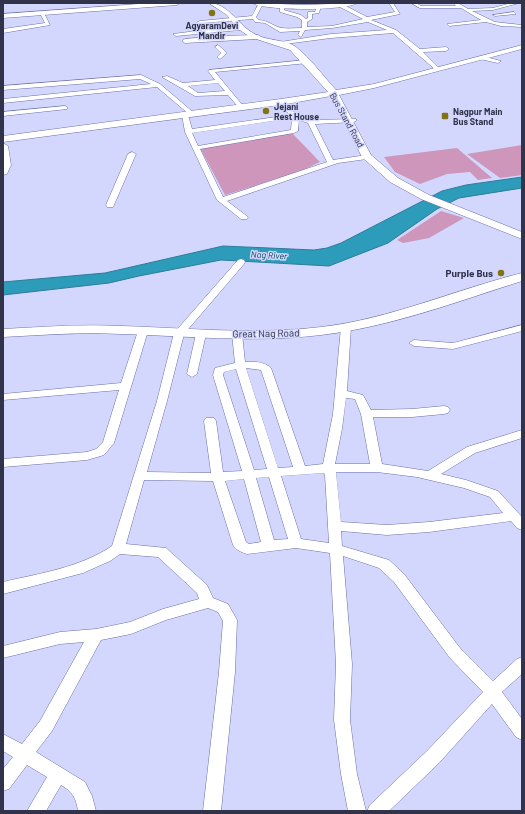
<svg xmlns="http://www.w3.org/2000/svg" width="525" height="814" font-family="Barlow,sans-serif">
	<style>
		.green { fill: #cd96ba }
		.water { fill: #2d9cba; stroke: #2e7c99 }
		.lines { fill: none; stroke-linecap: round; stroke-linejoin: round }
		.street-casing { stroke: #6b70a7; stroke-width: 1 }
		.secondary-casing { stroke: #6b70a7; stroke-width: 1 }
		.street { fill: #fff; fill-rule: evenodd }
		.secondary { fill: #fff; fill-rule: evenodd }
		.poi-dot { fill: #827315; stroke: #d3d7fd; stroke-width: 1.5 }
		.labels { text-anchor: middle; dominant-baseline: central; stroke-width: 3; stroke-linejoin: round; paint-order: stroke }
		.far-poi-label { font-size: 9px; font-weight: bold; fill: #31334b; stroke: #d3d7fd; text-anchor: start }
		.far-street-label { font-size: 9px; fill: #31334b; stroke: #d3d7fd }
		.far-water-label { font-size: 9px; font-style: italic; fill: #034555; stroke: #d3d7fd }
		.poi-label { font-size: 10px; font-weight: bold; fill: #31334b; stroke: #d3d7fd; text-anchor: end }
		.street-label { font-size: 10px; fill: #31334b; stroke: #d3d7fd }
	</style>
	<rect width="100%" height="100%" fill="#d3d7fd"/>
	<g class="green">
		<path d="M 292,133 L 320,162 L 299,172 L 225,195 L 200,148 Z"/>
		<path d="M 522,145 L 522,175 L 500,178 L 467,154 Z"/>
		<path d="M 457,148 L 492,178 L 478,180 L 470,172 L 447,174 L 420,184 L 395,172 L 384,157 Z"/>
		<path d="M 441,211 L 464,218 L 429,238 L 403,243 L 397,240 Z"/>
	</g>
	<path class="water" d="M 522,177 L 522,188 L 459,198 L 437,209 L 388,243 L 329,266 L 221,260 L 139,276 L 109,283 L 3,295 L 3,282 L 105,273 L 223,246 L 314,250 L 327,248 L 341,243 L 442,191 L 466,185 Z"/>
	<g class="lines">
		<defs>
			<g id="street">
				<path d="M 259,3 L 263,4 L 256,17 L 259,20 C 270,21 274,27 282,28 C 288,29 295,28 302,28 L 302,20 L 297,17 L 280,12 L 280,5 L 284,5 L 284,10 L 301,15 L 306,19 L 308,18 L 308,12 L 315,12 L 317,6 L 321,6 L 319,13 L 312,14 L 312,19 L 307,22 L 307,27 L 332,26 L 363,19 L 338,6 L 338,4 L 342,4 L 367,17 L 395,12 L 389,3 L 393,3 L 400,14 L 371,20 L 396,30 L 420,49 L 446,47 L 449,49 L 446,51 L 423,52 L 439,68 L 439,70 L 437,71 L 393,33 L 331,38 L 277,45 L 274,43 L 331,34 L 387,30 L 368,22 L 332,28 L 305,30 L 301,37 L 298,35 L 300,31 L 280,32 L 265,23 L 255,22 L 253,19 L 202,23 L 210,29 L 242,27 L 242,29 L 240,30 L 176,36 L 173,34 L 204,30 L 196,23 L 200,21 L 252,16 Z"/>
				<path d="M 411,3 L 416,3 L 421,6 L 456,6 L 453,3 L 458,3 L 468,9 L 493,8 L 511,3 L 519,3 L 493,10 L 472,11 L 495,22 L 522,25 L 522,27 L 501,26 L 486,22 L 449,26 L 447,24 L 481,20 L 461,8 L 420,8 Z"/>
				<path d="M 42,12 L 44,13 L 50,25 L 3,33 L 3,29 L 45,23 L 40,13 Z"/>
				<path d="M 514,12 L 516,14 L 495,16 L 493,15 Z"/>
				<path d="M 218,36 L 258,35 L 261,37 L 258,39 L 185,43 L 182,41 L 185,39 Z"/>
				<path d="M 218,45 L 227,53 L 220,59 L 217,57 L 221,53 L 215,47 Z"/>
				<path d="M 482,56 L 501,61 L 498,63 L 480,59 L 480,57 Z"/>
				<path d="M 306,60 L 308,61 L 308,63 L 215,72 L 244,107 L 244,109 L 240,109 L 228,95 L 195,96 L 162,77 L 167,76 L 183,83 L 215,80 L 208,71 L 209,70 ZM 218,83 L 225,91 L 198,93 L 188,86 Z"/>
				<path d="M 141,75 L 160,84 L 194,113 L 194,115 L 190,115 L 157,87 L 3,103 L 3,99 L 151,84 L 140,79 L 3,90 L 3,86 Z"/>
				<path d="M 281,100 L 297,115 L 312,120 L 356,119 L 356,121 L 354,122 L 315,124 L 333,160 L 367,155 L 371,157 L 367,159 L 338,163 L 227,201 L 248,217 L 247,219 L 241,219 L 217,200 L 185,132 L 182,115 L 185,113 L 188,115 L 192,129 L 290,115 L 278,102 ZM 292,118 L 291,130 L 198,146 L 192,133 ZM 299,120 L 308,123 L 327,162 L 223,197 L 200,149 L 294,133 L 298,131 Z"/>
				<path d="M 65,106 L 67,107 L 67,109 L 3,116 L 3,112 Z"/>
				<path d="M 132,152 L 136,154 L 114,205 L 113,207 L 107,207 L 106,205 L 128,154 Z"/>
				<path d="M 241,259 L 244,260 L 245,262 L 244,264 L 184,334 L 167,401 L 147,472 L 211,473 L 204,421 L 206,418 L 214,418 L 216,421 L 223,472 L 242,471 L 213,375 L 215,368 L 235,363 L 232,334 L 237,331 L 242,334 L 245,362 C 253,361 265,362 271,368 L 305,466 L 323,464 L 333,414 L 341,327 L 346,324 L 351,327 L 347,391 L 363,395 L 371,410 L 412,409 L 444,406 L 448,407 L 450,410 L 448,413 L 444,414 L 412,417 L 373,417 L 382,464 L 428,471 L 467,447 L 522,430 L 522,438 L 475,453 L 441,474 L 466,480 L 498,491 L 522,517 L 522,530 L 517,528 L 511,521 L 429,532 L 387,535 L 341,531 L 342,546 L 389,560 L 404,574 L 460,648 L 493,681 L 517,659 L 522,657 L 522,674 L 502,692 L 522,719 L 522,740 L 516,737 L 492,704 L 439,763 L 389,811 L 367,811 L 370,805 L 427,751 L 483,692 L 450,658 L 394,582 L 379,568 L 343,556 L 352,664 L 350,720 L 357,774 L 366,811 L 348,811 L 341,774 L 334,720 L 336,664 L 330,553 L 296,548 L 247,554 C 241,552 236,550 233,545 L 213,481 L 144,480 L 126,544 L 166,548 L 207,585 L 213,598 L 228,604 L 237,620 L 235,672 L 221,811 L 203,811 L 219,672 L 223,621 L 218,612 L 208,608 L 166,620 L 131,634 L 101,640 L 52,731 L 36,752 L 85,782 L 92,796 L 96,811 L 78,811 C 76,798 73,792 61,785 L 46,811 L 27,811 L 47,777 L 27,765 L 9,789 L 3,791 L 3,769 L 13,757 L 3,751 L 3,734 L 22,744 L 40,721 L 84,642 L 60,644 L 3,658 L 3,646 L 60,632 L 96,629 L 130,622 L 163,609 L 199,599 L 197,593 L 158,557 L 120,554 L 110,561 L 83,573 L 3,594 L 3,582 C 41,573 79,568 112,546 L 157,401 L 174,333 L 238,260 ZM 246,368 L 261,370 L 293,467 L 278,468 ZM 236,369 L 267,469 L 254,470 L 223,375 L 224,372 ZM 346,398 L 355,399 L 361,414 L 370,464 L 335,464 L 342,429 ZM 336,472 L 377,472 L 417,477 L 464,488 L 490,497 L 503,513 L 429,522 L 387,525 L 341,522 ZM 324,473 L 325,475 L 329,543 L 301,539 L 281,476 ZM 269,477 L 288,539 L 274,540 L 256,478 ZM 244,479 L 261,542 L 249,544 L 246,542 L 225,481 Z"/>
				<path d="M 522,325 L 522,331 L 453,349 L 414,346 L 409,343 L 414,340 L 453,343 Z"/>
				<path d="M 143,328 L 148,331 L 114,443 L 104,455 L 87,460 L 3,467 L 3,459 L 87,452 L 96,449 L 103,442 L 119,390 L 3,400 L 3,394 L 121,383 L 138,331 Z"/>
				<path d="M 201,331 L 206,334 L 197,374 L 192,377 L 187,374 L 196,334 Z"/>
			</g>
			<g id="secondary">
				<path d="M 152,3 L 180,3 L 177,5 L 3,18 L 3,14 Z"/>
				<path d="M 209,3 C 228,3 237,24 253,33 C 264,41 286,39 296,47 C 309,57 325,78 336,90 L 374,84 L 522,45 L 522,49 L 374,88 L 339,95 L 371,155 L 398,178 L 429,195 L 522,232 L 522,239 L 421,199 L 390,182 L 362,157 L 331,96 L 281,105 L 3,142 L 3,136 L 281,99 L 328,92 L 290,50 L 250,37 L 237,28 L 227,15 Z"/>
				<path d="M 252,3 L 304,5 L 357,3 C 346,11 263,11 252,3 Z"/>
				<path d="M 3,143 L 8,146 L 11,165 L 7,174 L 3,175 Z"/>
				<path d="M 522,273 L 522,281 C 456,302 390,327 321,335 C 254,343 187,336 121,334 C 82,332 42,335 3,337 L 3,329 C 42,327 82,324 121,326 C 187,328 254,335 321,327 C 390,319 454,290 522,273 Z"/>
			</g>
		</defs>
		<use href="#street" class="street-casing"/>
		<use href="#secondary" class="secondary-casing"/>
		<use href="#street" class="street"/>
		<use href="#secondary" class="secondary"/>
	</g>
	<g class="poi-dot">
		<circle cx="212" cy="13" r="4"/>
		<circle cx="266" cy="111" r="4"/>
		<rect x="441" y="112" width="8" height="8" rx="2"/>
		<circle cx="501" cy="273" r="4"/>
	</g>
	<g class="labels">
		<g class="far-poi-label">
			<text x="212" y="25" text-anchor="middle">AgyaramDevi<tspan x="212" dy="10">Mandir</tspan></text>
			<text x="274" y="106">Jejani<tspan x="274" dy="10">Rest House</tspan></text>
			<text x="453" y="111">Nagpur Main<tspan x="453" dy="10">Bus Stand</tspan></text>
		</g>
		<g class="far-street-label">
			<text transform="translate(347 120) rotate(61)">Bus Stand Road</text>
		</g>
		<g class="far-water-label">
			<text transform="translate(269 255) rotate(3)">Nag River</text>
		</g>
		<g class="poi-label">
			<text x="493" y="273">Purple Bus</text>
		</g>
		<g class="street-label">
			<text transform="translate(266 333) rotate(-1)">Great Nag Road</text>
		</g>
	</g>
	<rect width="525" height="814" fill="none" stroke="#31334b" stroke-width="8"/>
</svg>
